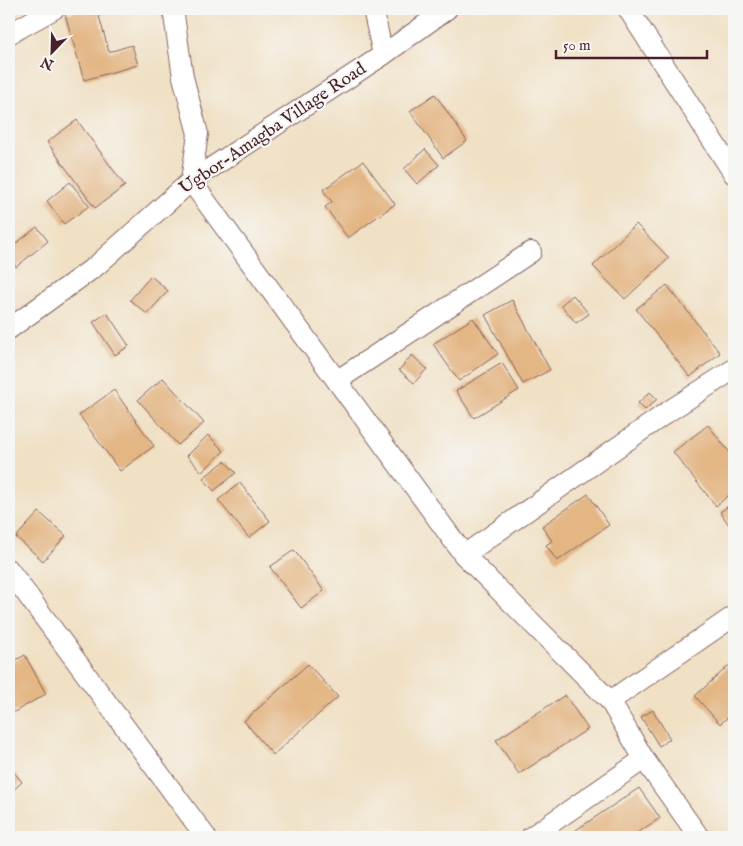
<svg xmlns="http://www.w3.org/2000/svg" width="743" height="846" font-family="'IM FELL English',serif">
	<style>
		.building { fill: #e3b684 }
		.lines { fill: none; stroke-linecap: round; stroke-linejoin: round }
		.minor-casing { stroke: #846361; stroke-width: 22 }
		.minor { stroke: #fff; stroke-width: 20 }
		.labels { text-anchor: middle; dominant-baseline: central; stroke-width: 4.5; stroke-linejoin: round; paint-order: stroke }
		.street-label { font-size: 18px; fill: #4a1f2b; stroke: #f6f6f2 }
	</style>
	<rect width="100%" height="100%" fill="#f6f6f2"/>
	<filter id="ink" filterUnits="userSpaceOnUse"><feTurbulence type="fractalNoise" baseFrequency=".02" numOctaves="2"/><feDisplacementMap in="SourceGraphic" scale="10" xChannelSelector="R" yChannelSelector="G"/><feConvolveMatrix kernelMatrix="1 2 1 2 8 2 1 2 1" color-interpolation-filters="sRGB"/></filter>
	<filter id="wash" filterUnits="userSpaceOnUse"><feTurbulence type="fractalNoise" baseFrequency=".0096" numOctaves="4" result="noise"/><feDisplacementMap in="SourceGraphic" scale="20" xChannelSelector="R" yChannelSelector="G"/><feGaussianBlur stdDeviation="1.12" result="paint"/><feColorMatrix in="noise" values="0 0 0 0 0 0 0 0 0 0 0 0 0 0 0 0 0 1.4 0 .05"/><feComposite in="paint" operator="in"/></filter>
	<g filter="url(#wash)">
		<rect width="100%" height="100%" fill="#f0e0c4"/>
		<g id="blocks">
			<g class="building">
				<path d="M 83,9 L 97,9 L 109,52 L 132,45 L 138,65 L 84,80 L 65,14 Z"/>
				<path d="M 435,94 L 467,141 L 443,158 L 410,111 Z"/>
				<path d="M 77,120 L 125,186 L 95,208 L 47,142 Z"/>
				<path d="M 425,149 L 439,165 L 417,184 L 404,169 Z"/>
				<path d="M 363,161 L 395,204 L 348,238 L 325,207 L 332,202 L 323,190 Z"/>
				<path d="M 70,182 L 89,206 L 64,224 L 47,201 Z"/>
				<path d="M 636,224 L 669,258 L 625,299 L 593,266 Z"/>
				<path d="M 37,227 L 48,241 L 16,267 L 9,257 L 9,249 Z"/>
				<path d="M 151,276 L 168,291 L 147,314 L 130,300 Z"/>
				<path d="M 667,285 L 720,353 L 690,377 L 636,309 Z"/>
				<path d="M 573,295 L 589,314 L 576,323 L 561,305 Z"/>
				<path d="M 512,300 L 550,370 L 523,384 L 485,315 Z"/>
				<path d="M 107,313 L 129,346 L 115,355 L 93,322 Z"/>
				<path d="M 473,318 L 498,354 L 459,381 L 433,344 Z"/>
				<path d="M 412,355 L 427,369 L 414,383 L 399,370 Z"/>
				<path d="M 502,363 L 519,390 L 474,418 L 456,391 Z"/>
				<path d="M 163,378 L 204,423 L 178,445 L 138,400 Z"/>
				<path d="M 114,390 L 154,446 L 120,471 L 79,415 Z"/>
				<path d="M 650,392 L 657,399 L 645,410 L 638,403 Z"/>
				<path d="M 708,425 L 734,458 L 734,491 L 716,506 L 673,452 Z"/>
				<path d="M 208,435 L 224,451 L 202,472 L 187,456 Z"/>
				<path d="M 225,461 L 236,473 L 214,491 L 203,478 Z"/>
				<path d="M 240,483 L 270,521 L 249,538 L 218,500 Z"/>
				<path d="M 588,494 L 609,525 L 557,561 L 546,545 L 552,541 L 542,526 Z"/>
				<path d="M 734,502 L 734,532 L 720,512 Z"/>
				<path d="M 39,512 L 66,536 L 43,561 L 16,537 Z"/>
				<path d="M 294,550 L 324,591 L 301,608 L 270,567 Z"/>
				<path d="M 25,655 L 46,694 L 9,715 L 9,664 Z"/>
				<path d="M 734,661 L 734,712 L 720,724 L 695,696 Z"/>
				<path d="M 308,664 L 338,697 L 273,755 L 244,721 Z"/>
				<path d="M 565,695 L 588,729 L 519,774 L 496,740 Z"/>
				<path d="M 653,710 L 670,739 L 659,746 L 641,717 Z"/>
				<path d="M 9,766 L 22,782 L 9,794 Z"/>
				<path d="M 639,788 L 660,818 L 631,837 L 580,837 L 576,830 Z"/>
			</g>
		</g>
	</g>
	<g filter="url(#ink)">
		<use href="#blocks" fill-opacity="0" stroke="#846361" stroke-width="1"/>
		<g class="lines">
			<defs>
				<g id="minor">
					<path d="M 173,9 L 183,77 L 198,134 L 191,181 L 464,555 L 610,701 L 644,759 L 699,837"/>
					<path d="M 373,9 L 383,55"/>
					<path d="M 628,9 L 734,174"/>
					<path d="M 9,34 L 54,9"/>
					<path d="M 9,329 L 96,266 L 191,181 L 383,55 L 447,9"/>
					<path d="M 338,380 L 531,252"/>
					<path d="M 464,555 L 669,411 L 734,369"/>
					<path d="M 9,570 L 206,837"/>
					<path d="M 610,701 L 734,616"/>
					<path d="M 531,837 L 644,759"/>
				</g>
			</defs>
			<use href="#minor" class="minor-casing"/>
			<use href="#minor" class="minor"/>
		</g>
	</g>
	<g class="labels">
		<g class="street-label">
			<text transform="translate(273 129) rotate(-34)">Ugbor-Amagba Village Road</text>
		</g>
	</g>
	<rect width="743" height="846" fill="none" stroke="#f6f6f2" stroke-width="30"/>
	<g transform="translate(52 52) rotate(203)" stroke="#f6f6f2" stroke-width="4" paint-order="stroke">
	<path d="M0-4L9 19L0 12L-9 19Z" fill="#4a1f2b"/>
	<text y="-8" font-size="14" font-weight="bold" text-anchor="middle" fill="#4a1f2b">N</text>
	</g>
	<path d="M556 50v8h151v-8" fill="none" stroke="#4a1f2b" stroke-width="2.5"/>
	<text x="563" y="50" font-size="15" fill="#4a1f2b" stroke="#f6f6f2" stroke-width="4" paint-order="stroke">50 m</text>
</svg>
